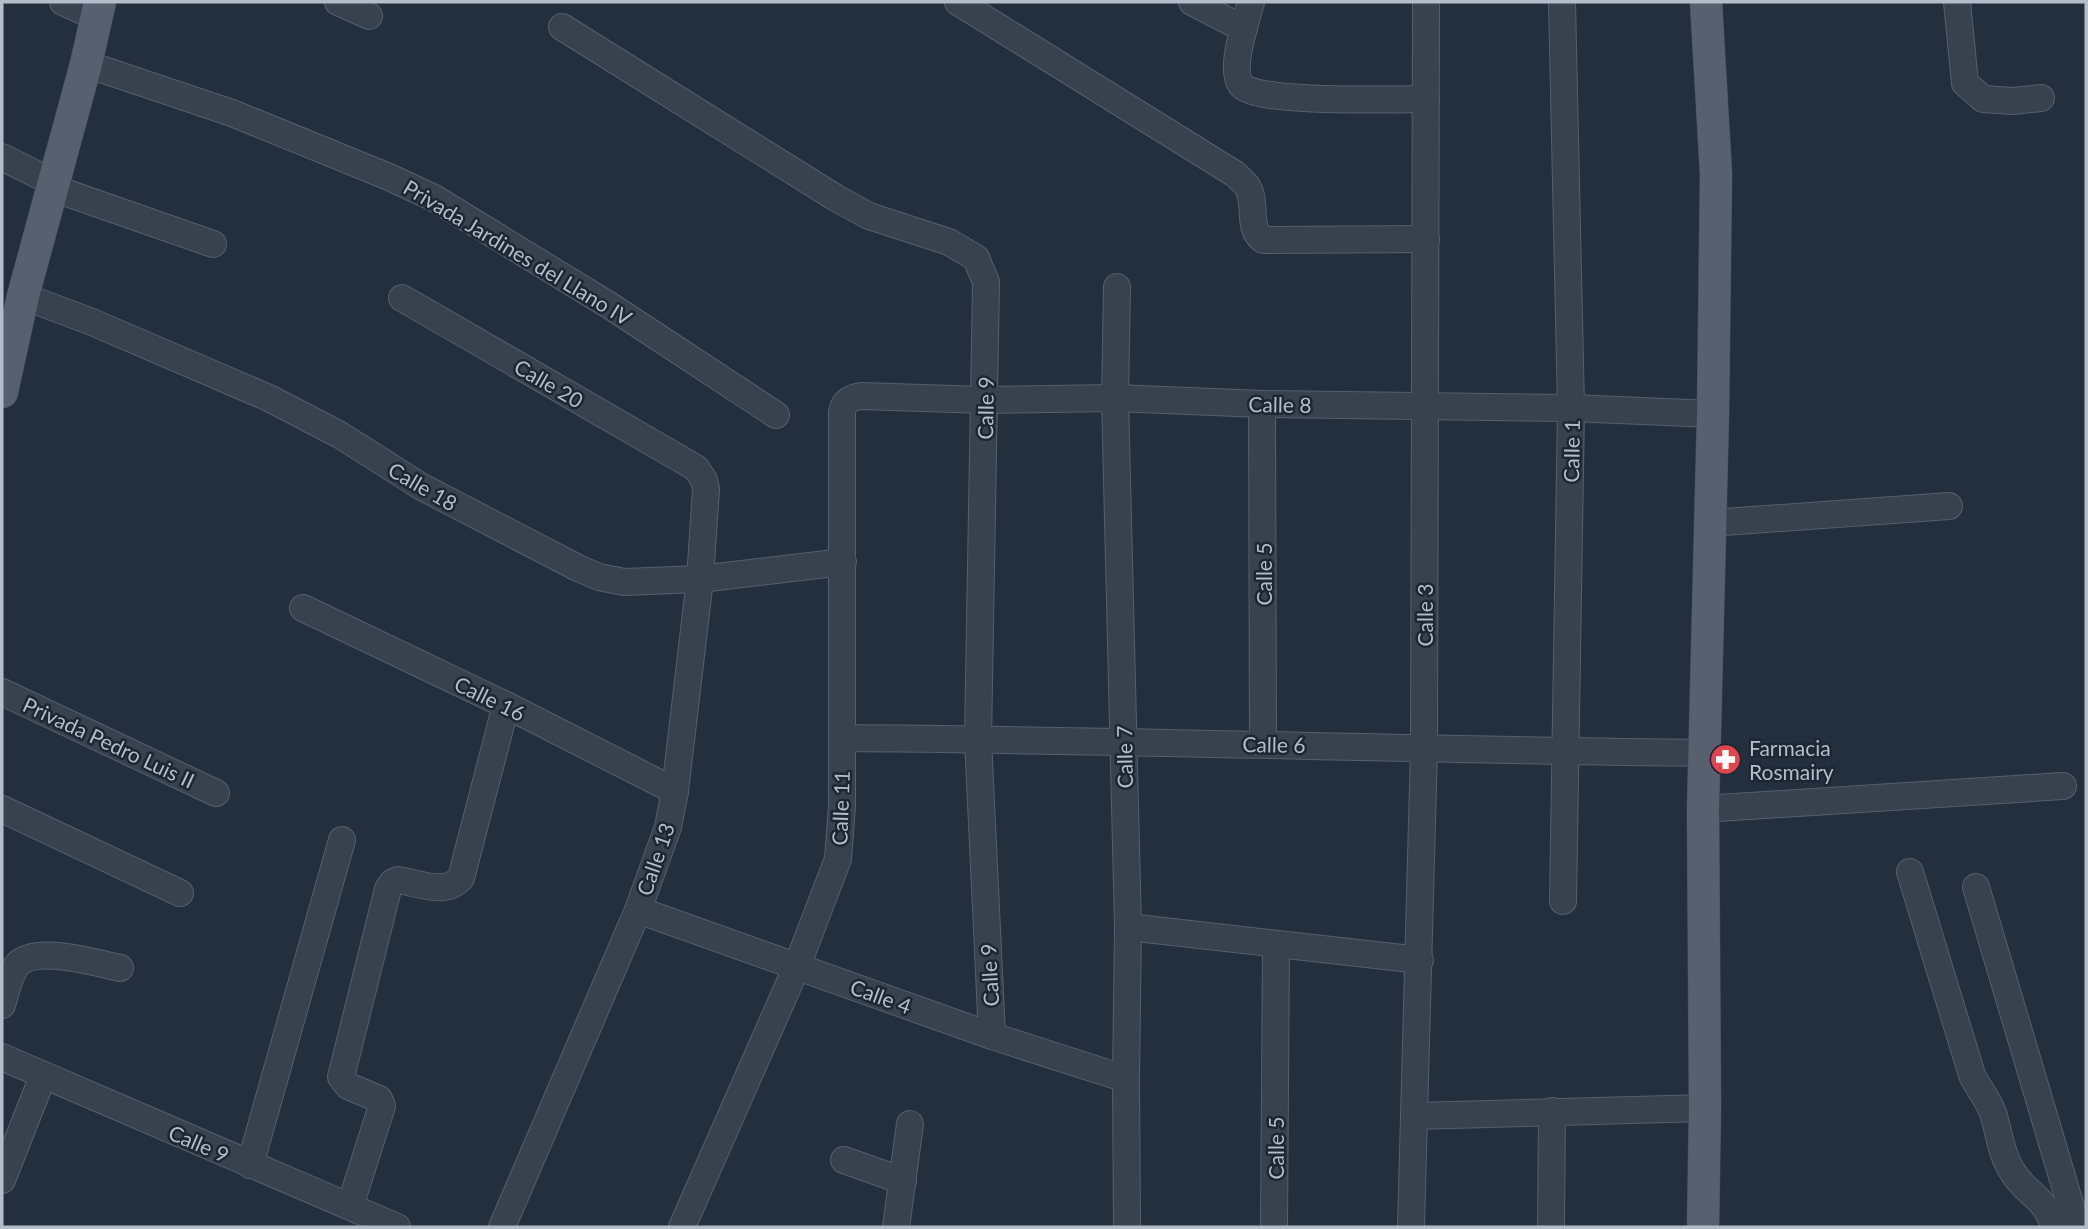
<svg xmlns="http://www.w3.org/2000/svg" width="2088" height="1229" font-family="Lato,sans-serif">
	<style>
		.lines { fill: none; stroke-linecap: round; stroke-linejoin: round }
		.minor-casing { stroke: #565f6c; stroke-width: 28 }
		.major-casing { stroke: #414a57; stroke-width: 33 }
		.minor { stroke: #38414e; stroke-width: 26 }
		.major { stroke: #56606e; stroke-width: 32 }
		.labels { text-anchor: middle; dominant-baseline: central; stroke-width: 5; stroke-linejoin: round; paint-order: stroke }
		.street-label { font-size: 21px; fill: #b4bcc9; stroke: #1d2633 }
		.poi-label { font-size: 21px; fill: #b4bcc9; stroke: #1d2633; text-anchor: start }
	</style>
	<rect width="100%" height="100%" fill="#242f3e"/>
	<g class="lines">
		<defs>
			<g id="minor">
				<path d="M 63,2 L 96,17"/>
				<path d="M 338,2 L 369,16"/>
				<path d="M 958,2 L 1235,174 C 1239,178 1244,182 1247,186 C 1258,203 1246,227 1263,240 L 1426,239"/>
				<path d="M 1192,2 L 1244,29"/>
				<path d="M 1251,2 C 1246,22 1229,68 1241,85 C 1255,104 1396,99 1426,99"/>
				<path d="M 1562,2 L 1571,408 L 1563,901"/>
				<path d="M 1957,2 L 1965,83 L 1983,99 L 2013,101 L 2041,98"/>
				<path d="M 562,27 L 836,198 L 869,216 L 949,242 L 976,258 L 986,282 L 978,739 L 992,1036"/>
				<path d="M 86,64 L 232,113 L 389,177 L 434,198 L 612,307 L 776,415"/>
				<path d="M 2,157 L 52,182 L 67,193 L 213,244"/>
				<path d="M 1117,287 L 1115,398 L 1128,927 L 1126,1079 L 1127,1227"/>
				<path d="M 23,296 L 92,322 L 269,398 L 340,435 L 422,487 L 578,568 L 599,577 L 624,582 L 700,579 L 843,562"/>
				<path d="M 402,298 L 696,468 L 704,480 L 706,489 L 700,579 L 675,791 L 668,827 L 638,910 L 502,1227"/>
				<path d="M 1262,404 L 1263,743"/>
				<path d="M 1710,523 L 1949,506"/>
				<path d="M 303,608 L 506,705 L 675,791"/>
				<path d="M 2,692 L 216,793"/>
				<path d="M 843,738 C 1130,740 1417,750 1705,753"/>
				<path d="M 2,809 L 180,893"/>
				<path d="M 1703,809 L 2063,786"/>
				<path d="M 1910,872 L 1972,1075 C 1978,1088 1988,1099 1993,1113 C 1999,1132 2001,1154 2012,1171 C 2027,1196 2045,1196 2054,1227"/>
				<path d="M 1976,887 L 2077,1227"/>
				<path d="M 638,910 L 992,1036 L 1126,1079"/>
				<path d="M 1128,927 L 1420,960"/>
				<path d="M 2,1005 C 6,993 9,974 18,964 C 37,945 96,963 120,968"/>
				<path d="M 2,1057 L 397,1227"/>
				<path d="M 1414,1116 L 1705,1108"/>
				<path d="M 844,1160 L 903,1181"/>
				<path d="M 250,1165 L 342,840"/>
				<path d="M 2,1180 L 43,1076"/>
				<path d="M 350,1206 L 382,1106 L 379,1099 L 348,1086 L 341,1077 L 388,889 L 393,882 L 398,880 C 419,883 445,896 461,878 L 506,705"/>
				<path d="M 682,1227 L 797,966 L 838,859 L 842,806 L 842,412 C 844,401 850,398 861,396 L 985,400 L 1115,398 L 1262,404 L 1571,408 L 1713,414"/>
				<path d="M 896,1227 L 910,1124"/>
				<path d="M 1274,1227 L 1276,944"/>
				<path d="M 1411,1227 L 1424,748 L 1426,2"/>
				<path d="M 1551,1227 L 1552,1111"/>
			</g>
			<g id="major">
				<path d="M 2,392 L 23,296 L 86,64 L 100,2"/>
				<path d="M 1703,1227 L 1705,1108 L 1703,809 L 1713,414 L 1716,174 L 1706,2"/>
			</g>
		</defs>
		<use href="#minor" class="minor-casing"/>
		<use href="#major" class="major-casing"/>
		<use href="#minor" class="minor"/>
		<use href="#major" class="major"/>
	</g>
	<defs>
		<symbol id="pharmacy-disc" viewBox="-11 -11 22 22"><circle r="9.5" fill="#e0444e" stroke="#1d2633"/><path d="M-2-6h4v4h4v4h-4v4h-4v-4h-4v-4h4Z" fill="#fff"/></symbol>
	</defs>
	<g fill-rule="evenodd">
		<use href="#pharmacy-disc" x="1708" y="742" width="35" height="35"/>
	</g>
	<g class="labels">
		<g class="street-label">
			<text transform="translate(518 252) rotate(31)">Privada Jardines del Llano IV</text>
			<text transform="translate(549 383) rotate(30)">Calle 20</text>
			<text transform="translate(1280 404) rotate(1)">Calle 8</text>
			<text transform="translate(985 408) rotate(-89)">Calle 9</text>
			<text transform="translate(1571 451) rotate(-89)">Calle 1</text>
			<text transform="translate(423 486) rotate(30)">Calle 18</text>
			<text transform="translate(1263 574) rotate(-90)">Calle 5</text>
			<text transform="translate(1424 615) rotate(-90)">Calle 3</text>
			<text transform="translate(490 698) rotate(26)">Calle 16</text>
			<text transform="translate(109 742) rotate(25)">Privada Pedro Luis II</text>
			<text transform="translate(1274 744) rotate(1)">Calle 6</text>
			<text transform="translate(1124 757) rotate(-91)">Calle 7</text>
			<text transform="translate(840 808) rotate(-88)">Calle 11</text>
			<text transform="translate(655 859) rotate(-71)">Calle 13</text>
			<text transform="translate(989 975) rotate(-93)">Calle 9</text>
			<text transform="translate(881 996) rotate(20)">Calle 4</text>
			<text transform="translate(199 1143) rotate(23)">Calle 9</text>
			<text transform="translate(1275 1148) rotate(-90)">Calle 5</text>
		</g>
		<g class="poi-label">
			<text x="1749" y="747">Farmacia<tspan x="1749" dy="24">Rosmairy</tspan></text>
		</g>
	</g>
	<rect width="2088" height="1229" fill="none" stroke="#b4bcc9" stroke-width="7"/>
</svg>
